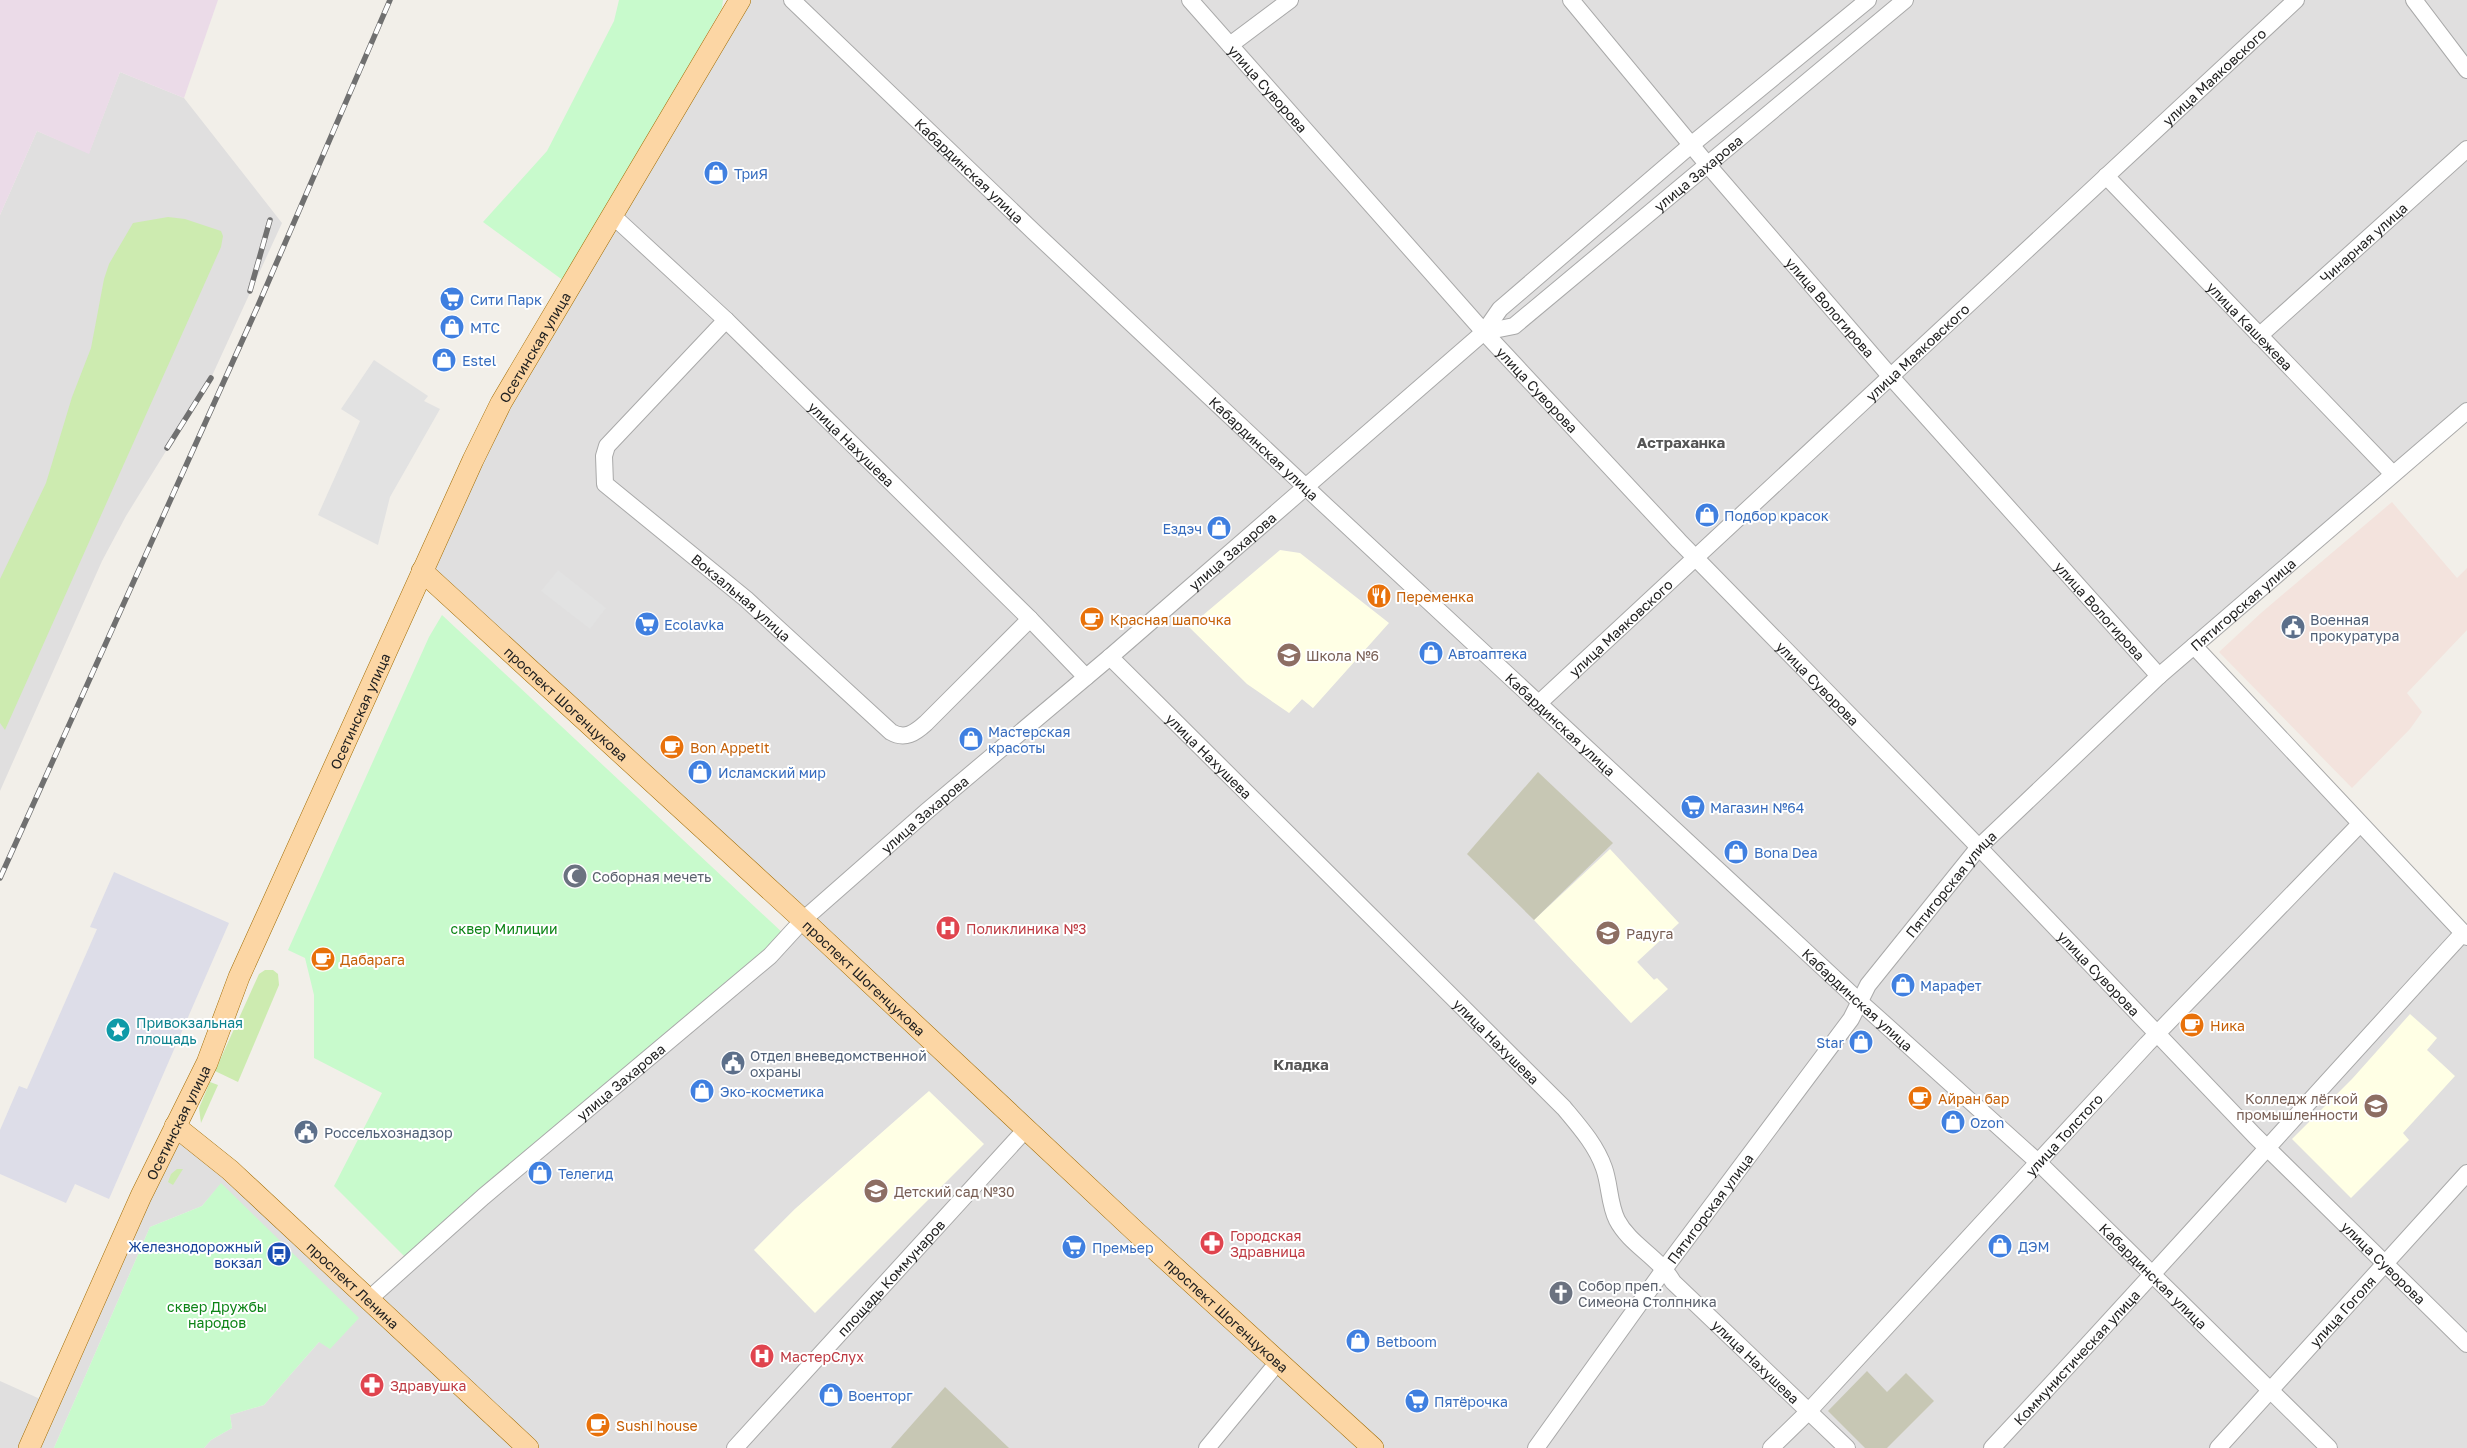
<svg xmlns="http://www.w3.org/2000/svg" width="2467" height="1448" font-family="'Golos Text',sans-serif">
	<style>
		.residential { fill: #e0dfdf; fill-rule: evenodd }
		.industrial { fill: #ebdbe8 }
		.education { fill: #ffffe5 }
		.military { fill: #f3e3dd }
		.construction { fill: #c7c7b4 }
		.grass { fill: #cdebb0 }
		.park { fill: #c8facc }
		.parking { fill: #e2e2e2 }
		.plaza { fill: #dddde8 }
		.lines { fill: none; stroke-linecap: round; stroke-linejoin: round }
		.minor-casing { stroke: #a9a9a9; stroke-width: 18 }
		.major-casing { stroke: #a06b00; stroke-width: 22 }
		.minor { stroke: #fff; stroke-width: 16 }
		.major { stroke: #fcd6a4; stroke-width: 21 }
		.rail-casing { stroke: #707070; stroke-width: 5.5 }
		.rail { stroke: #fff; stroke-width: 4; stroke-dasharray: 11; stroke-linecap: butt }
		.labels { text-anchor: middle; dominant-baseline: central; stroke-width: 4; stroke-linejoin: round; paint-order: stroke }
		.street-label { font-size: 14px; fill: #222; stroke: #fff }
		.shop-label { font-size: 14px; fill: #366cbe; stroke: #fff; text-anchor: start }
		.food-label { font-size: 14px; fill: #c56008; stroke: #fff; text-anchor: start }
		.service-label { font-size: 14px; fill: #4e5e75; stroke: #fff; text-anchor: start }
		.education-label { font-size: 14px; fill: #785e54; stroke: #fff; text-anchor: start }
		.worship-label { font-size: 14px; fill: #5b616d; stroke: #fff; text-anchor: start }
		.park-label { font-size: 14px; fill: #0c8416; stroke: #fff }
		.health-label { font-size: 14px; fill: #be3a42; stroke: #fff; text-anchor: start }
		.culture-label { font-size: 14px; fill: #0d838f; stroke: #fff; text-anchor: start }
		.transit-label { font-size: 14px; fill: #164399; stroke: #fff; text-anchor: end }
		.neighbourhood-label { font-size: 15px; font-weight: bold; fill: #555; stroke: #fff }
	</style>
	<rect width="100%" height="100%" fill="#f2efe9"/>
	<g class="residential">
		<path d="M 740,0 L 2467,0 L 2467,411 L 2194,646 L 2467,937 L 2467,1448 L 204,1448 L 211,1440 L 232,1428 L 230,1415 L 264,1405 L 319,1342 L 221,1184 L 202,1206 L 150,1227 L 54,1448 L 0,1448 L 0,1381 L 49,1403 L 175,1126 L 368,1299 L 803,921 L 422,571 L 438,535 ZM 1300,553 L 1313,708 L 1302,699 L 1289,713 ZM 1535,920 L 1637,962 L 1654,980 L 1656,978 L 1631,1023 ZM 929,1091 L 754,1250 L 795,1209 Z"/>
		<path d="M 120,72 L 184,98 L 282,223 L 211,378 L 126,516 L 102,561 L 0,791 L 0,215 L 37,131 L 89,153 Z"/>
	</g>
	<path class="industrial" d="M 0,0 L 218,0 L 184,98 L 120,72 L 89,154 L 37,131 L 0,215 Z"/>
	<g class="education">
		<path d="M 1280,550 L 1300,553 L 1389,623 L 1313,708 L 1302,699 L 1289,713 L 1247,684 L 1189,627 Z"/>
		<path d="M 1610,849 L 1679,923 L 1637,962 L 1654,980 L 1657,978 L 1668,989 L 1631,1023 L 1534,920 Z"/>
		<path d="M 2410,1014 L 2437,1038 L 2427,1050 L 2455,1076 L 2403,1133 L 2409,1140 L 2351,1198 L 2292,1139 L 2352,1079 Z"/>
		<path d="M 929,1091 L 984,1144 L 815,1313 L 754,1250 L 795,1209 Z"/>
	</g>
	<path class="military" d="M 2392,502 L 2457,578 L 2467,568 L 2467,630 L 2407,693 L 2422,712 L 2410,729 L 2352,788 L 2219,652 L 2261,613 Z"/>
	<g class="construction">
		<path d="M 1538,772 L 1613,843 L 1534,920 L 1467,854 Z"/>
		<path d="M 1867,1371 L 1887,1392 L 1906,1373 L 1934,1401 L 1887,1448 L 1865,1448 L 1828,1411 Z"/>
		<path d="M 945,1387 L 1009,1448 L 891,1448 Z"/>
	</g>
	<g class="grass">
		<path d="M 168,217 L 185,219 L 221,231 L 223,236 L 221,247 L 5,730 L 0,723 L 0,579 L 46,483 L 72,397 L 91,348 L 104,279 L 109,264 L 133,223 Z"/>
		<path d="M 265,970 L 273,970 L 278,974 L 279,985 L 238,1082 L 215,1071 L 259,974 Z"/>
		<path d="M 210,1082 L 218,1085 L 201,1123 L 199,1108 Z"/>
		<path d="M 177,1169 L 183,1169 L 173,1185 L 168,1182 L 171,1174 Z"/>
	</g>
	<g class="park">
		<path d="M 619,0 L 723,0 L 722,8 L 564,281 L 483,222 L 547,151 L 614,21 Z"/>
		<path d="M 442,615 L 785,935 L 405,1257 L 334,1186 L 382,1093 L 314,1058 L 314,995 L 305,958 L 288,950 L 429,637 Z"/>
		<path d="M 221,1183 L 359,1318 L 330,1349 L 319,1342 L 264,1405 L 230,1415 L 232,1428 L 211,1440 L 204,1448 L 54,1448 L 150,1227 L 202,1206 Z"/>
	</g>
	<g class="parking">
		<path d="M 374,360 L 428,396 L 424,401 L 440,409 L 390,497 L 378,545 L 318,515 L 360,421 L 341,409 Z"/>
		<path d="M 558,570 L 606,608 L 590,629 L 541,591 Z"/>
	</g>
	<path class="plaza" d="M 114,872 L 229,923 L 109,1199 L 75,1184 L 66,1203 L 0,1174 L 0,1130 L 19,1086 L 27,1089 L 97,929 L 90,927 Z"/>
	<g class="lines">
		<defs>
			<g id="minor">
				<path id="s1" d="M 792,0 L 1034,232 L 1326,506 L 1859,1001 L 2039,1163 L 2329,1448"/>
				<path id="s2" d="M 1190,0 L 1484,332 L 1679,541 L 1969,837 L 2255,1136 L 2467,1344"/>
				<path id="s3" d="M 1571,0 L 1707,164 L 1891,377 L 2159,676"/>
				<path d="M 2414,0 L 2467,70"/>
				<path d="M 1230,45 L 1290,0"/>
				<path id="s4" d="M 2106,176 L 2393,474"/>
				<path id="s5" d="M 613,216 L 726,320 L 1030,619 L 1086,677"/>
				<path id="s6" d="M 726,320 L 607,446 L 604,456 L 605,484 L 746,599 L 891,732 C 905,740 915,733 926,723 L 1030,619"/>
				<path id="s7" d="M 1484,332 L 1514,326 L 1905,0"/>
				<path id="s8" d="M 2259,336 L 2467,149"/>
				<path d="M 2194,646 L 2467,937"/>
				<path id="s9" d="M 1110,657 L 1564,1108 C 1579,1126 1596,1145 1604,1168 C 1610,1185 1609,1204 1617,1220 C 1630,1245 1659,1257 1673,1282 L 1847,1448"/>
				<path id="s10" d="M 1539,703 L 2296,0"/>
				<path id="s11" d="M 368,1300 L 483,1197 L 770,956 L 803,920 L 927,811 L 1110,657 L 1484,332 L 1500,309 L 1691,145 L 1868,0"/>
				<path id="s12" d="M 735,1448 L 1026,1129"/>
				<path d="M 1207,1448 L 1278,1362"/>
				<path id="s13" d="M 1536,1448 L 1665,1268 L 1851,1019 L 1868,985 L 1979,847 L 2159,676 L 2467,411"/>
				<path id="s14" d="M 1771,1448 L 1808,1412 L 2147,1044 L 2360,824"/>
				<path id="s15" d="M 1992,1448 C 2151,1278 2306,1104 2463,933"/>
				<path id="s16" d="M 2218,1448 L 2467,1173"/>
			</g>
			<g id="major">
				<path id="s17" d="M 422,571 L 803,920 L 1136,1232 L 1373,1448"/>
				<path id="s18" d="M 175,1126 L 230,1170 L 528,1448"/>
				<path id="s19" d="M 29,1448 L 141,1196 L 207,1063 L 239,977 L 473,460 L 501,403 L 740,0"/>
			</g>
		</defs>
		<use href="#minor" class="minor-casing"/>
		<use href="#major" class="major-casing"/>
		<use href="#minor" class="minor"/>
		<use href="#major" class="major"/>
		<defs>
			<g id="rail">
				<path d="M 250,291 L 270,220"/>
				<path d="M 167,448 L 211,378"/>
				<path d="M 0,878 L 257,308 L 390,0"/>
			</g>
		</defs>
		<use href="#rail" class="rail-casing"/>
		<use href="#rail" class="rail"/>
	</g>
	<defs>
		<symbol id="shop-disc" viewBox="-11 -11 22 22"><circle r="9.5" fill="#3f7fe0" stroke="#fff"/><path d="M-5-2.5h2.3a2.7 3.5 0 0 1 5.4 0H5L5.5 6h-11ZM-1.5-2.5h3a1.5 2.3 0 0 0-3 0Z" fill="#fff"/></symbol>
		<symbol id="supermarket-disc" viewBox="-11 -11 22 22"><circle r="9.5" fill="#3f7fe0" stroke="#fff"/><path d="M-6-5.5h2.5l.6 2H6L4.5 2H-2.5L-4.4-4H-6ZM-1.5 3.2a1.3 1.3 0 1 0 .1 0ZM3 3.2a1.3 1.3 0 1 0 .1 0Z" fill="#fff"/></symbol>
		<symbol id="restaurant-disc" viewBox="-11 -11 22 22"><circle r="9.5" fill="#e8710a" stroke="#fff"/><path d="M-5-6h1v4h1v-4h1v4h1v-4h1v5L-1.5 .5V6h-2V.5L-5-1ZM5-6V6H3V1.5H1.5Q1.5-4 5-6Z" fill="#fff"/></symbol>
		<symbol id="cafe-disc" viewBox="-11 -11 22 22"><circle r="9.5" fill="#e8710a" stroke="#fff"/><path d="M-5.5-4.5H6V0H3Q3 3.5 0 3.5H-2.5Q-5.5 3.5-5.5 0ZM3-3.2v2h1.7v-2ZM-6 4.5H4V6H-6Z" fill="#fff"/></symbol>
		<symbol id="civic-disc" viewBox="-11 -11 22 22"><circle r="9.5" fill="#5c6f8a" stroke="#fff"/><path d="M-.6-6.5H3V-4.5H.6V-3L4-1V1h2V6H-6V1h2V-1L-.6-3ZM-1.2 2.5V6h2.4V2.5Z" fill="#fff"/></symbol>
		<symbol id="school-disc" viewBox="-11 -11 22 22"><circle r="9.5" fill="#8d6e63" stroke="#fff"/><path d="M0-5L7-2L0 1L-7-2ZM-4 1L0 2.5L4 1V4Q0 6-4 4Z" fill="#fff"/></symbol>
		<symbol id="mosque-disc" viewBox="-11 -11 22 22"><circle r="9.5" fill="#6b7280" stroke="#fff"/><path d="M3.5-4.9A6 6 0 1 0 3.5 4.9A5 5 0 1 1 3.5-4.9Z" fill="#fff"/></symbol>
		<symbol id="hospital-disc" viewBox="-11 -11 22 22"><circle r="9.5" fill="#e0444e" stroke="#fff"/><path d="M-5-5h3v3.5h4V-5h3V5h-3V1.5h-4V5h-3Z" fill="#fff"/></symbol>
		<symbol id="sight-disc" viewBox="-11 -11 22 22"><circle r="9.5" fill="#0f9aa8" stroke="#fff"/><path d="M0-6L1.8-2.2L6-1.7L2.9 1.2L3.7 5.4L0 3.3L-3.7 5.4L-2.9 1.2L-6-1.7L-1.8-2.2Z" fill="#fff"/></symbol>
		<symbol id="university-disc" viewBox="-11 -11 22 22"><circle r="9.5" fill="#8d6e63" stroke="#fff"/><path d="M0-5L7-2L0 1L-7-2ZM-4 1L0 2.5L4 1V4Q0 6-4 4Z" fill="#fff"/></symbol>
		<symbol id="pharmacy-disc" viewBox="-11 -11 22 22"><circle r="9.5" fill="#e0444e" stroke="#fff"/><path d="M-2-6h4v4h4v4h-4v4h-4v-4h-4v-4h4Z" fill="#fff"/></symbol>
		<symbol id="bus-disc" viewBox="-11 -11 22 22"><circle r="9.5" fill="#1a4fb4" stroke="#fff"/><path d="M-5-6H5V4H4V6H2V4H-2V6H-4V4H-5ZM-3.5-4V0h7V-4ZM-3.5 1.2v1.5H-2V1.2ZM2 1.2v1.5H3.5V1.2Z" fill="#fff"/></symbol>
		<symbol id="church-disc" viewBox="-11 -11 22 22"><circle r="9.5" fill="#6b7280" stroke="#fff"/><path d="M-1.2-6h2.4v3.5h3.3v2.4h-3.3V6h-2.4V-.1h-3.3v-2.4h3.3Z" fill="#fff"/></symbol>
	</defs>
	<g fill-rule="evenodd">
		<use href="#shop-disc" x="702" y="159" width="28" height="28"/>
		<use href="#supermarket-disc" x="438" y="285" width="28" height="28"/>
		<use href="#shop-disc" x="438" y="313" width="28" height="28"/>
		<use href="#shop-disc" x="430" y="346" width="28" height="28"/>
		<use href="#shop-disc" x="1693" y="501" width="28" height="28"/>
		<use href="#shop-disc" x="1205" y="514" width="28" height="28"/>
		<use href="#restaurant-disc" x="1365" y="582" width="28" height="28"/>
		<use href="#cafe-disc" x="1078" y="605" width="28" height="28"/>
		<use href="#supermarket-disc" x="633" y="610" width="28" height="28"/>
		<use href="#civic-disc" x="2279" y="613" width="28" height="28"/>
		<use href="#shop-disc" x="1417" y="639" width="28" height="28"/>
		<use href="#school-disc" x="1275" y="641" width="28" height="28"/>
		<use href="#shop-disc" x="957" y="725" width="28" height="28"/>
		<use href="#cafe-disc" x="658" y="733" width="28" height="28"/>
		<use href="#shop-disc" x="686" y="758" width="28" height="28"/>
		<use href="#supermarket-disc" x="1679" y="793" width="28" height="28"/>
		<use href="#shop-disc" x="1722" y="838" width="28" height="28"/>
		<use href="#mosque-disc" x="561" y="862" width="28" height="28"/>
		<use href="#hospital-disc" x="934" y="914" width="28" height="28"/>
		<use href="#school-disc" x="1594" y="919" width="28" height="28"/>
		<use href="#cafe-disc" x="309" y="945" width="28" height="28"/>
		<use href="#shop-disc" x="1889" y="971" width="28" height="28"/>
		<use href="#cafe-disc" x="2178" y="1011" width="28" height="28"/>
		<use href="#sight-disc" x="104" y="1016" width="28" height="28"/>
		<use href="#shop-disc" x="1847" y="1028" width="28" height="28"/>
		<use href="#civic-disc" x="719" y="1049" width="28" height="28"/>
		<use href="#shop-disc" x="688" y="1077" width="28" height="28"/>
		<use href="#cafe-disc" x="1906" y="1084" width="28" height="28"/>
		<use href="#university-disc" x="2362" y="1092" width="28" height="28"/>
		<use href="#shop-disc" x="1939" y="1108" width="28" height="28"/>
		<use href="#civic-disc" x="292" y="1118" width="28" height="28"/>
		<use href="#shop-disc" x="526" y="1159" width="28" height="28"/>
		<use href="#school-disc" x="862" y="1177" width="28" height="28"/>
		<use href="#pharmacy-disc" x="1198" y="1229" width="28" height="28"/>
		<use href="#shop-disc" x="1986" y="1232" width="28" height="28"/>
		<use href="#supermarket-disc" x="1060" y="1233" width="28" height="28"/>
		<use href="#bus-disc" x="265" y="1240" width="28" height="28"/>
		<use href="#church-disc" x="1547" y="1279" width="28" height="28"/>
		<use href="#shop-disc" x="1344" y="1327" width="28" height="28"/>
		<use href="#hospital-disc" x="748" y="1342" width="28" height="28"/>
		<use href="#pharmacy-disc" x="358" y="1371" width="28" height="28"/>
		<use href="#shop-disc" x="817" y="1381" width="28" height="28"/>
		<use href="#supermarket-disc" x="1403" y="1387" width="28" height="28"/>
		<use href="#cafe-disc" x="584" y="1411" width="28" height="28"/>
	</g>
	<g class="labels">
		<g class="street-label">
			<text stroke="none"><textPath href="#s10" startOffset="921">улица Маяковского</textPath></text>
			<text stroke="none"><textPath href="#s2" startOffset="118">улица Суворова</textPath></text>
			<text stroke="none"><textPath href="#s1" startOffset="246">Кабардинская улица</textPath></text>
			<text stroke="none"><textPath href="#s7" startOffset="270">улица Захарова</textPath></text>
			<text stroke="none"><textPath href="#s8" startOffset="140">Чинарная улица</textPath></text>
			<text stroke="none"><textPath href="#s3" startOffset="402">улица Вологирова</textPath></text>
			<text stroke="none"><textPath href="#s4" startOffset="208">улица Кашежева</textPath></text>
			<text stroke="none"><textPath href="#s19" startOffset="1212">Осетинская улица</textPath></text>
			<text stroke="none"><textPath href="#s10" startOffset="516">улица Маяковского</textPath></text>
			<text stroke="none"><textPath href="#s2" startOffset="522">улица Суворова</textPath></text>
			<text stroke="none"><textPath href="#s5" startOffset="330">улица Нахушева</textPath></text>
			<text stroke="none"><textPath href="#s1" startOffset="651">Кабардинская улица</textPath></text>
			<text stroke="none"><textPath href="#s11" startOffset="1144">улица Захарова</textPath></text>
			<text stroke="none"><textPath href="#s6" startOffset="389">Вокзальная улица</textPath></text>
			<text stroke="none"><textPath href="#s13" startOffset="1106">Пятигорская улица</textPath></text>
			<text stroke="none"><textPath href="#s3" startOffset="808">улица Вологирова</textPath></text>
			<text stroke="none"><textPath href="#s10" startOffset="111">улица Маяковского</textPath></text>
			<text stroke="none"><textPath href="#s2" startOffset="928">улица Суворова</textPath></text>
			<text stroke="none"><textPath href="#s17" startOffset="196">проспект Шогенцукова</textPath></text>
			<text stroke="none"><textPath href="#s19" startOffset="808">Осетинская улица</textPath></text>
			<text stroke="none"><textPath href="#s1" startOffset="1056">Кабардинская улица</textPath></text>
			<text stroke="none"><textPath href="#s9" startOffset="140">улица Нахушева</textPath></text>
			<text stroke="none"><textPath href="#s11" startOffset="739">улица Захарова</textPath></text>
			<text stroke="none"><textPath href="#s13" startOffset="701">Пятигорская улица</textPath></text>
			<text stroke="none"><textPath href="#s2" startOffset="1332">улица Суворова</textPath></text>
			<text stroke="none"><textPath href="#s17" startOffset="601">проспект Шогенцукова</textPath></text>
			<text stroke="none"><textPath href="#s1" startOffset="1461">Кабардинская улица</textPath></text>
			<text stroke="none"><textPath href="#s9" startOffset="545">улица Нахушева</textPath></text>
			<text stroke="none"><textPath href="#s11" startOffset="334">улица Захарова</textPath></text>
			<text stroke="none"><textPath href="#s19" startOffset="358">Осетинская улица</textPath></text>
			<text stroke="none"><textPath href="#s14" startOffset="429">улица Толстого</textPath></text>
			<text stroke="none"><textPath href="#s13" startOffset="296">Пятигорская улица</textPath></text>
			<text stroke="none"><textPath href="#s2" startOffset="1738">улица Суворова</textPath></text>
			<text stroke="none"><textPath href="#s1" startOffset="1866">Кабардинская улица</textPath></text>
			<text stroke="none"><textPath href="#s12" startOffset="231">площадь Коммунаров</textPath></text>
			<text stroke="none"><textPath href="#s18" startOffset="239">проспект Ленина</textPath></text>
			<text stroke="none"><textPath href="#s16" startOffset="185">улица Гоголя</textPath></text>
			<text stroke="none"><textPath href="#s17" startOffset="1096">проспект Шогенцукова</textPath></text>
			<text stroke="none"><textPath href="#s15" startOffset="124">Коммунистическая улица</textPath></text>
			<text stroke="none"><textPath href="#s9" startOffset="965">улица Нахушева</textPath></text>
		</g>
		<g class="shop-label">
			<text x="734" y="173">ТриЯ</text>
			<text x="470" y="299">Сити Парк</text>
			<text x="470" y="327">МТС</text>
			<text x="462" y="360">Estel</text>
			<text x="1724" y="515">Подбор красок</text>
			<text x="1202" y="528" text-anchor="end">Ездэч</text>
			<text x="664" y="624">Ecolavka</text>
			<text x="1448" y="653">Автоаптека</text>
			<text x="988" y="731">Мастерская<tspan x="988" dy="16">красоты</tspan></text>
			<text x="718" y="772">Исламский мир</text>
			<text x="1710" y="807">Магазин №64</text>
			<text x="1754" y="852">Bona Dea</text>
			<text x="1920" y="985">Марафет</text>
			<text x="1844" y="1042" text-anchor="end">Star</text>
			<text x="720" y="1091">Эко-косметика</text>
			<text x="1970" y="1122">Ozon</text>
			<text x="558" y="1173">Телегид</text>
			<text x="2018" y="1246">ДЭМ</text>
			<text x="1092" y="1247">Премьер</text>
			<text x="1376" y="1341">Betboom</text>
			<text x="848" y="1395">Военторг</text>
			<text x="1434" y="1401">Пятёрочка</text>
		</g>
		<g class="food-label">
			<text x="1396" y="596">Переменка</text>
			<text x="1110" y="619">Красная шапочка</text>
			<text x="690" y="747">Bon Appetit</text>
			<text x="340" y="959">Дабарага</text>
			<text x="2210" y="1025">Ника</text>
			<text x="1938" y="1098">Айран бар</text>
			<text x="616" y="1425">Sushi house</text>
		</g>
		<g class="service-label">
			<text x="2310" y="619">Военная<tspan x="2310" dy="16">прокуратура</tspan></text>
			<text x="750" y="1055">Отдел вневедомственной<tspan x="750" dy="16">охраны</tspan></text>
			<text x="324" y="1132">Россельхознадзор</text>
		</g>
		<g class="education-label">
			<text x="1306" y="655">Школа №6</text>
			<text x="1626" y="933">Радуга</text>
			<text x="2358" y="1098" text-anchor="end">Колледж лёгкой<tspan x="2358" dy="16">промышленности</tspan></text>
			<text x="894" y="1191">Детский сад №30</text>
		</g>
		<g class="worship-label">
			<text x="592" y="876">Соборная мечеть</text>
			<text x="1578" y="1285">Собор преп.<tspan x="1578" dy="16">Симеона Столпника</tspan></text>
		</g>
		<g class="park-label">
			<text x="504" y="928">сквер Милиции</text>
			<text x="217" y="1306">сквер Дружбы<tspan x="217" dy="16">народов</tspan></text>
		</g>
		<g class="health-label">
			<text x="966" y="928">Поликлиника №3</text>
			<text x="1230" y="1235">Городская<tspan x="1230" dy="16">Здравница</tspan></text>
			<text x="780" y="1356">МастерСлух</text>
			<text x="390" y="1385">Здравушка</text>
		</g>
		<g class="culture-label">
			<text x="136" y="1022">Привокзальная<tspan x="136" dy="16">площадь</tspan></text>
		</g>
		<g class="transit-label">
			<text x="262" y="1246">Железнодорожный<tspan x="262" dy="16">вокзал</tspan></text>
		</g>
		<g class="neighbourhood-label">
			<text x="1681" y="442">Астраханка</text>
			<text x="1301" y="1064">Кладка</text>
		</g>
	</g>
</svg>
